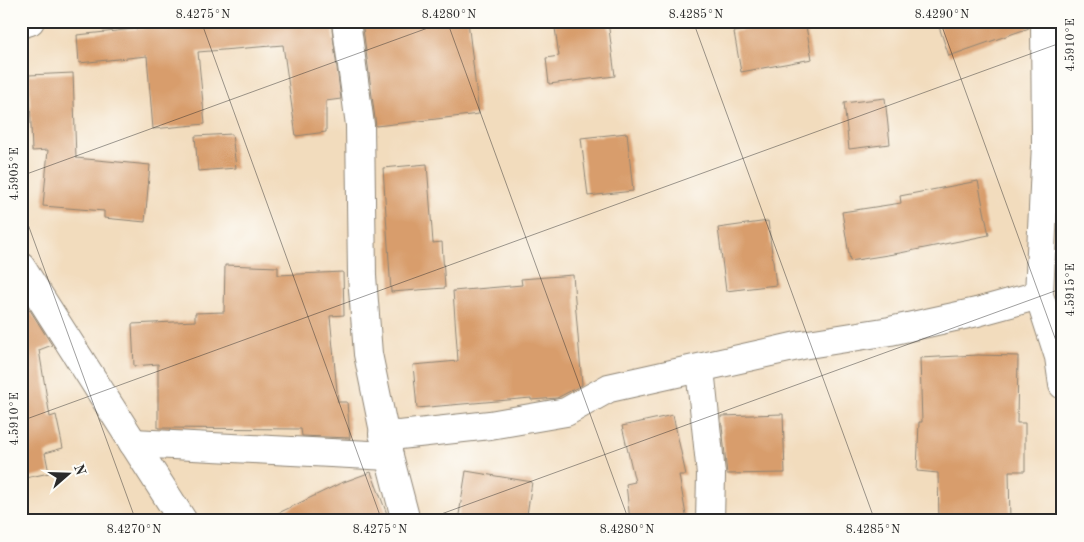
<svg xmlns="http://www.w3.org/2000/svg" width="1084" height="542" font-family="'Old Standard TT',serif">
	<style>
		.building { fill: #d89d6c }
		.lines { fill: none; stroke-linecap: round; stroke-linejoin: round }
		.minor-casing { stroke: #8e8474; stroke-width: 30 }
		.minor { stroke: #fff; stroke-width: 28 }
		.ticks { fill: none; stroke: #2b2b2b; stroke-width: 1; stroke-opacity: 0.45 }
		.neatline { fill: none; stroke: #2b2b2b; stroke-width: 2 }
		.ticks-label { font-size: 12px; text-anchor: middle; fill: #2b2b2b }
	</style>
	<rect width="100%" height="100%" fill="#fdfcf7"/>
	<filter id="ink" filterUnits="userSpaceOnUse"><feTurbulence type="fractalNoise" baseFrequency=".02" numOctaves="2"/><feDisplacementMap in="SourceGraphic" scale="10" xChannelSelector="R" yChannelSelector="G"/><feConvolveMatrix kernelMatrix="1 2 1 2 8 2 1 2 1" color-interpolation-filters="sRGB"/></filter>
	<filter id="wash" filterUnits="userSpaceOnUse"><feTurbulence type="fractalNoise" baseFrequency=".0096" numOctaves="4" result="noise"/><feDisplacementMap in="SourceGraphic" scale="20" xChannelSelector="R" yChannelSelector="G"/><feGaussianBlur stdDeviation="1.12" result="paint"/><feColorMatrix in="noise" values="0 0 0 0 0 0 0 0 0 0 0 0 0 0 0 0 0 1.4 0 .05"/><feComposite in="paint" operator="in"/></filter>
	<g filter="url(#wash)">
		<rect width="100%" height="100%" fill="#f2dcbd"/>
		<g id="blocks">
			<g class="building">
				<path d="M 143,21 L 331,21 L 341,99 L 326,101 L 326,132 L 296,136 L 283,45 L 198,52 L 205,124 L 153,129 L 147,56 L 79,63 L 77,35 L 144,28 Z"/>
				<path d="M 362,21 L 468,21 L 479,114 L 376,126 Z"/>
				<path d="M 554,21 L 608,21 L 615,76 L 549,84 L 546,58 L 559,56 Z"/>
				<path d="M 767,21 L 805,21 L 812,59 L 741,72 L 734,32 L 768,26 Z"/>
				<path d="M 937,21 L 1029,21 L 1029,28 L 949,56 Z"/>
				<path d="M 73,73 L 76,158 L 150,165 L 145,222 L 104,218 L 104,211 L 43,206 L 48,150 L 32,151 L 29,75 Z"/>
				<path d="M 885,98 L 890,144 L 849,149 L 844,103 Z"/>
				<path d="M 627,133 L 633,191 L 588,196 L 581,138 Z"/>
				<path d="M 232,134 L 236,168 L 198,171 L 195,136 Z"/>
				<path d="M 427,164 L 433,243 L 442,242 L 445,288 L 391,292 L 383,168 Z"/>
				<path d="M 978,181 L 989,235 L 900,253 L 850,261 L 842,212 L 901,203 L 900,196 Z"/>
				<path d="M 768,221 L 776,285 L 726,291 L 718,228 Z"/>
				<path d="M 225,265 L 278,267 L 278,275 L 343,272 L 344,315 L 330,316 L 338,402 L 347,402 L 350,438 L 302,436 L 301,429 L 158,428 L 158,364 L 134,366 L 132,324 L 195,321 L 195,313 L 224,312 Z"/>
				<path d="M 573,275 L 582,385 L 557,398 L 531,400 L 531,398 L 417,408 L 413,365 L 458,361 L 453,291 L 522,285 L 521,279 Z"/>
				<path d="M 30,310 L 52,345 L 39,350 L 50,417 L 56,415 L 63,448 L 45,453 L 49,473 L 21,479 L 21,314 Z"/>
				<path d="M 978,355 L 1018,356 L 1017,423 L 1025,423 L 1025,471 L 1009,471 L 1010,521 L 939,521 L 938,473 L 917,471 L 919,422 L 922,422 L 920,358 Z"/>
				<path d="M 783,414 L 785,473 L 727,474 L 721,416 Z"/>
				<path d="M 673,415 L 686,475 L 679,475 L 687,521 L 630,521 L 626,484 L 635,482 L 622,426 Z"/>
				<path d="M 466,471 L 532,482 L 526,521 L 458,521 Z"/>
				<path d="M 371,472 L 387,514 L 370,521 L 262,521 L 341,483 Z"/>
			</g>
		</g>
	</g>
	<g filter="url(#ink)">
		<use href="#blocks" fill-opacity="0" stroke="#8e8474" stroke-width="1"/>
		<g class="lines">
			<defs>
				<g id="minor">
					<path d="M 346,21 L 360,125 L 362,276 L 368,354 L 389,456"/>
					<path d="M 1045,21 L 1046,144 L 1039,295 L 1059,357 L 1063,385"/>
					<path d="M 21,24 L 30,21"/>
					<path d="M 21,267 L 183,521"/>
					<path d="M 700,369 L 711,474 L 710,521"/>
					<path d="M 383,434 L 400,435 L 490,425 L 566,412 L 609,388 L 802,345 L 890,331 L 977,312 L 1039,295"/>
					<path d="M 133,443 L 389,456 L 406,521"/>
				</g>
			</defs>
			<use href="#minor" class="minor-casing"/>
			<use href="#minor" class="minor"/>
		</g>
	</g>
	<path class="ticks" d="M 201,21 L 382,521M 447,21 L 629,521M 693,21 L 875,521M 940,21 L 1063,360M 21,176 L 447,21M 21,205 L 136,521M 21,421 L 1063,42M 422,521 L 1063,288"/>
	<rect width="1084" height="542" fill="none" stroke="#fdfcf7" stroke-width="55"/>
	<g transform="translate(68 474) rotate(70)" stroke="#fdfcf7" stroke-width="4" paint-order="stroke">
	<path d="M0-4L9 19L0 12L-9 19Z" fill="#2b2b2b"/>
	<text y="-8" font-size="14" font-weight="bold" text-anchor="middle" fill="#2b2b2b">N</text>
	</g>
	<rect x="28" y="28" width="1028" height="486" class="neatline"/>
	<g class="ticks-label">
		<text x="203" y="18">8.4275°N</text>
		<text x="449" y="18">8.4280°N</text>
		<text x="696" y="18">8.4285°N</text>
		<text x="942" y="18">8.4290°N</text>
		<text transform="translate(1070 45) rotate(-90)" y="4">4.5910°E</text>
		<text transform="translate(14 174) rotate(-90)" y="4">4.5905°E</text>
		<text transform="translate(1070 290) rotate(-90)" y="4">4.5915°E</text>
		<text transform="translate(14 419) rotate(-90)" y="4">4.5910°E</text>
		<text x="134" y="533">8.4270°N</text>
		<text x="380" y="533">8.4275°N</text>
		<text x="627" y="533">8.4280°N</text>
		<text x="873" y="533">8.4285°N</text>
	</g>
</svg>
